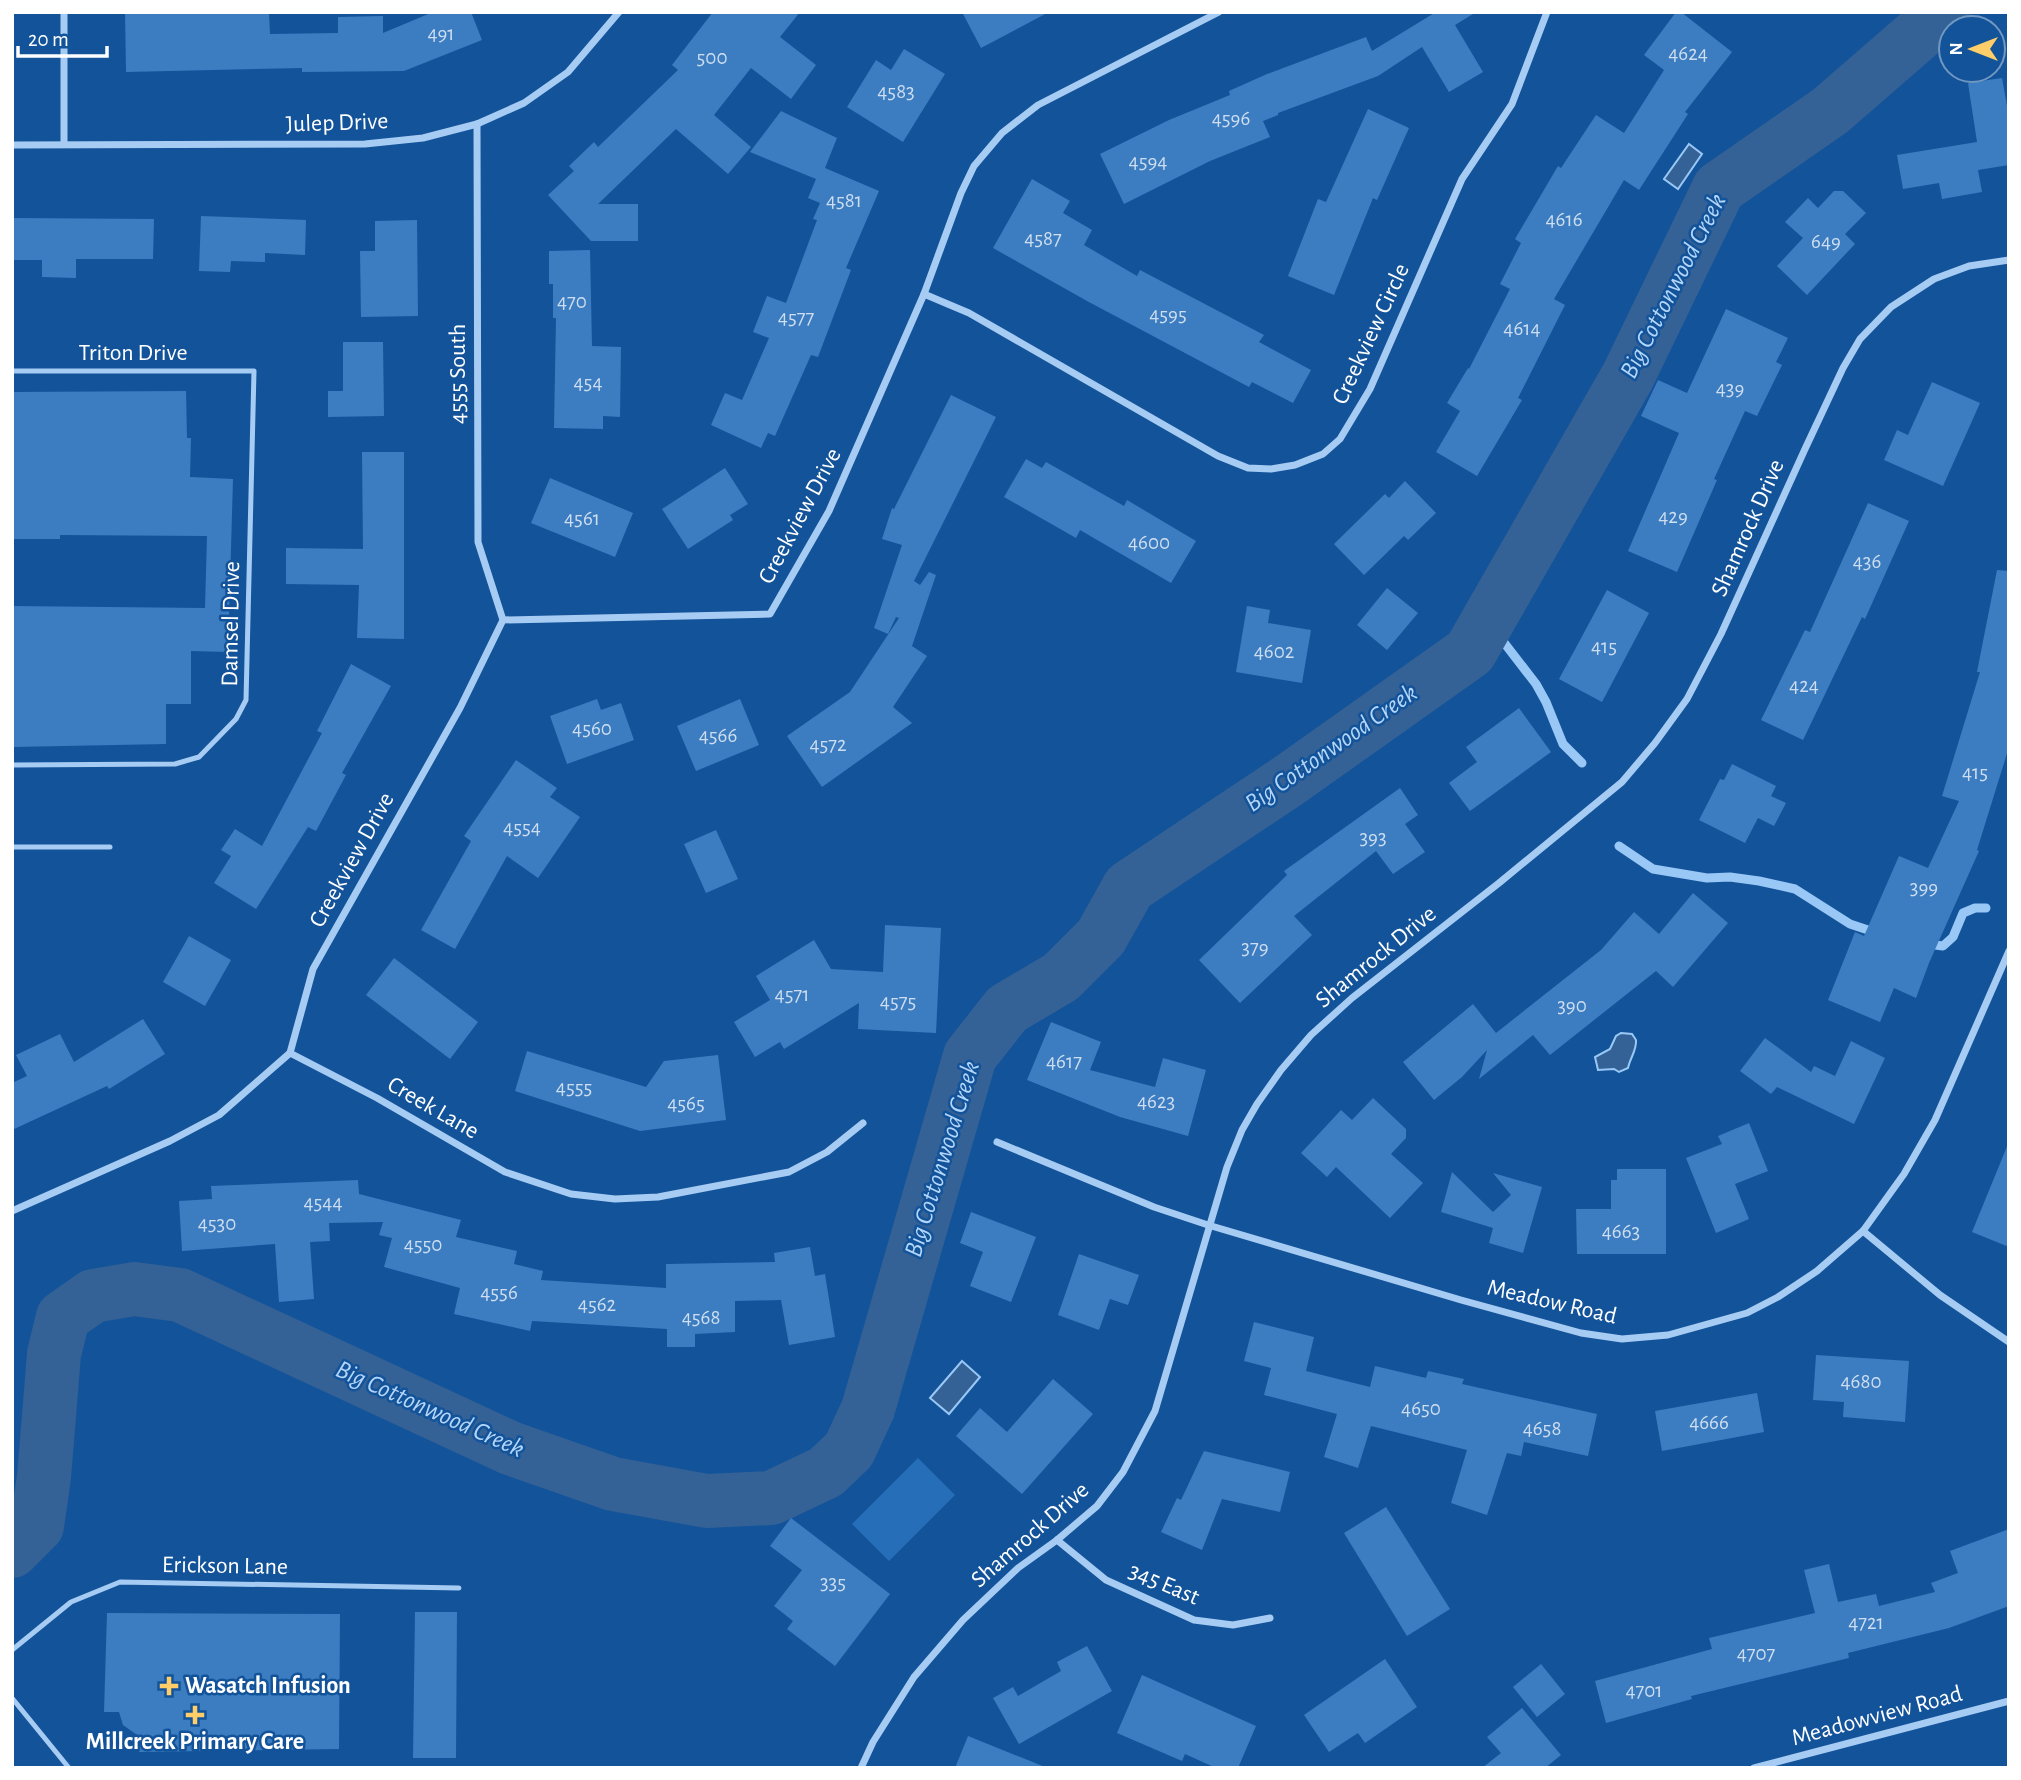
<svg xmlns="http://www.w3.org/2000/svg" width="2021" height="1780" font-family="'Alegreya Sans',sans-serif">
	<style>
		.green { fill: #266eb8 }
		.water { fill: #346296; stroke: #99c8f6; stroke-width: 2 }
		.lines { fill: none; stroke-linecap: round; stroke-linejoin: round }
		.stream { stroke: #99c8f6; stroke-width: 9 }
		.river { stroke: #346296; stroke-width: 54 }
		.building { fill: #3c7dc1 }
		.lane { stroke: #a7ccf3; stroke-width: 5 }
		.street { stroke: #a7ccf3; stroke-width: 7 }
		.poi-dot { fill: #ffce69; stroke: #13539a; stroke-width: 2.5 }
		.labels { text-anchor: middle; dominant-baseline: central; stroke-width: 5; stroke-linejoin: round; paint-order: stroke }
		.number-label { font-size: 21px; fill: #cedef0 }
		.street-label { font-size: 24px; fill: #fff; stroke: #13539a }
		.poi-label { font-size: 24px; font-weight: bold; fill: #fff; stroke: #13539a; text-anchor: start }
		.water-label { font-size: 26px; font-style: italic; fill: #b3d6fa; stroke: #13539a }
	</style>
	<rect width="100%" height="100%" fill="#13539a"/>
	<path class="green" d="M 918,1458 L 955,1495 L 889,1561 L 852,1524 Z"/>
	<g class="water">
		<path d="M 1689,144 L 1702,154 L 1678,189 L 1664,179 Z"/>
		<path d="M 1621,1033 L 1632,1034 L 1636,1040 C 1637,1050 1630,1058 1628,1068 L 1619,1072 L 1614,1069 L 1598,1070 L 1595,1057 L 1610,1049 L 1616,1036 Z"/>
		<path d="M 962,1361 L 980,1377 L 949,1414 L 930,1398 Z"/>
	</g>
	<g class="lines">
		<g class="stream">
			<path d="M 1485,626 L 1502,640 L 1536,684 L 1546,702 L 1563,744 L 1582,763"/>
			<path d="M 1619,846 L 1653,869 L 1707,878 L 1730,877 L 1759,881 L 1795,889 L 1850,924 L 1877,933"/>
			<path d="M 1928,944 L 1943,946 L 1953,937 L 1963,913 L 1975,908 L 1986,908"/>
		</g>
		<path class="river" d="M 12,1551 L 37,1526 L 44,1477 L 54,1354 L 63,1317 L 93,1296 L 134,1289 L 180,1295 L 510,1448 L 613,1484 L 707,1501 L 771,1498 L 826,1472 L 849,1450 L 868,1409 L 970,1056 L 1007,1009 L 1061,977 L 1101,937 L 1129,887 L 1288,781 L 1470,652 L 1628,376 L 1719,188 L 1830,111 L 1944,12"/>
	</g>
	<g class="building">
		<path d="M 125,12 L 269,12 L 270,34 L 338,33 L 338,17 L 383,16 L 383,33 L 433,12 L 471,12 L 482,40 L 404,71 L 302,72 L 302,68 L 126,72 Z"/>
		<path d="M 713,12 L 800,12 L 780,37 L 816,65 L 791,99 L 751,68 L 714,115 L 751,147 L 728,174 L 676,129 L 598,204 L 638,204 L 638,241 L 591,241 L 548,195 L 574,171 L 569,166 L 594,142 L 598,147 L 678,70 L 672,65 Z"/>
		<path d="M 962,12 L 1049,12 L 981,48 Z"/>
		<path d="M 1436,12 L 1472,12 L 1473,14 L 1455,25 L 1483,72 L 1449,92 L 1422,47 L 1378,76 L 1278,113 L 1278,115 L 1263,121 L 1270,137 L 1210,161 L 1124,204 L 1100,154 L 1169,120 L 1230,95 L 1229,91 L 1267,74 L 1366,37 L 1372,51 Z"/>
		<path d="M 1676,12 L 1681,12 L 1732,52 L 1685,112 L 1688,114 L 1639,190 L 1624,180 L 1554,299 L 1565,305 L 1518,398 L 1522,400 L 1477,476 L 1436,452 L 1460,411 L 1447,403 L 1468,368 L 1469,369 L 1510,289 L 1500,284 L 1521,243 L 1515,239 L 1558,166 L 1561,168 L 1596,115 L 1624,133 L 1664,70 L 1644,55 Z"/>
		<path d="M 904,49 L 945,74 L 903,142 L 847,107 L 876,60 L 891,70 Z"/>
		<path d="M 2002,78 L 2009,117 L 2009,165 L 1978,170 L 1982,192 L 1942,199 L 1939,183 L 1903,189 L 1897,155 L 1977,142 L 1968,83 Z"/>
		<path d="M 1368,109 L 1409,128 L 1377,200 L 1373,198 L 1334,295 L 1288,276 L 1318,199 L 1326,202 Z"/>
		<path d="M 781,111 L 837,138 L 825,168 L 879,191 L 846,268 L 851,270 L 818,357 L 811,355 L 775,436 L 768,433 L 761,448 L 711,425 L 725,393 L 742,400 L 769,338 L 753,332 L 767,296 L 786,303 L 817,220 L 813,219 L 820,203 L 808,198 L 816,179 L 750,152 Z"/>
		<path d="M 1032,179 L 1070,201 L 1063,213 L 1092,230 L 1084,245 L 1137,276 L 1140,270 L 1264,335 L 1259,342 L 1311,370 L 1293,403 L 1252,382 L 1249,387 L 1087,301 L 993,248 Z"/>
		<path d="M 1834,191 L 1843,191 L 1866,213 L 1845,234 L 1855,244 L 1807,295 L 1777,266 L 1803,238 L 1785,222 L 1808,198 L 1818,208 Z"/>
		<path d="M 201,216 L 306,220 L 305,255 L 265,253 L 265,262 L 231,261 L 230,272 L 199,271 Z"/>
		<path d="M 12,218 L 154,219 L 153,259 L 76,259 L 76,278 L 42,277 L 42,260 L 12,260 Z"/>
		<path d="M 417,220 L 418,316 L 361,317 L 360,251 L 375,251 L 375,221 Z"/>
		<path d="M 590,250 L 592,346 L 621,347 L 620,417 L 603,416 L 603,429 L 554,428 L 556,318 L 553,318 L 553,284 L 549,284 L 549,251 Z"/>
		<path d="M 1726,309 L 1788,338 L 1776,362 L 1782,365 L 1757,416 L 1745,411 L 1714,479 L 1717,480 L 1677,572 L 1628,551 L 1679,433 L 1641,416 L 1658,380 L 1687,393 Z"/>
		<path d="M 343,342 L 383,342 L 384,416 L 328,417 L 328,391 L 343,391 Z"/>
		<path d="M 1932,382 L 1980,403 L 1943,486 L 1884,460 L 1897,430 L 1908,435 Z"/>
		<path d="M 186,391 L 187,438 L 191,438 L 190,477 L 233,479 L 228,652 L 191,651 L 191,704 L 166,704 L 166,744 L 12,747 L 12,606 L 205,608 L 207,536 L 60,535 L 60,539 L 12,539 L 12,392 Z"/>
		<path d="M 951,395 L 996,417 L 914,581 L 920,585 L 929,572 L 936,575 L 912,646 L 927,656 L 893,707 L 912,723 L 822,787 L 787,736 L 850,692 L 899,618 L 896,617 L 888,634 L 874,628 L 902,545 L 882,539 L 892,508 L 894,509 Z"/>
		<path d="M 362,452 L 404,452 L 404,639 L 357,638 L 359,585 L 286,584 L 286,548 L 363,549 Z"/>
		<path d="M 1026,459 L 1042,468 L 1046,462 L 1124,506 L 1127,500 L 1196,541 L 1171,583 L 1080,530 L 1076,538 L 1004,497 Z"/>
		<path d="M 725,468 L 748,504 L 730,515 L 733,520 L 688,549 L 662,509 Z"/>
		<path d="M 550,478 L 633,513 L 615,557 L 531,523 Z"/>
		<path d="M 1405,481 L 1436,513 L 1408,540 L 1404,536 L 1364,575 L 1334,544 L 1385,494 L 1389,498 Z"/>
		<path d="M 1868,503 L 1909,521 L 1865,619 L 1862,617 L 1803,740 L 1761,720 L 1805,630 L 1810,632 Z"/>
		<path d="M 1997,570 L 2009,571 L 2009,747 L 1977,850 L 1979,851 L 1929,963 L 1916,998 L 1894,988 L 1880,1022 L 1828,1000 L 1855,932 L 1864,936 L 1899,856 L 1928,868 L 1959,801 L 1942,796 L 1980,672 L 1977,672 Z"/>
		<path d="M 1387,588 L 1418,613 L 1387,650 L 1357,625 Z"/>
		<path d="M 1607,590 L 1649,613 L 1602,702 L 1559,679 Z"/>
		<path d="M 1247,606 L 1270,610 L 1268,623 L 1311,630 L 1302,683 L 1236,672 Z"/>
		<path d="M 351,664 L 391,686 L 342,773 L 346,775 L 316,831 L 308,827 L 256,909 L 214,883 L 231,856 L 221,850 L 235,829 L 262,846 L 322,733 L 317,731 Z"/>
		<path d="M 597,699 L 601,710 L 621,703 L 634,740 L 567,764 L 550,716 Z"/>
		<path d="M 740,699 L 759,745 L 696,771 L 677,726 Z"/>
		<path d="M 1519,708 L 1551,752 L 1470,811 L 1449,783 L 1477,762 L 1466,747 Z"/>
		<path d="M 516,760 L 557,788 L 550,797 L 580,817 L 538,878 L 507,856 L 455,949 L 421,930 L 471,841 L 464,836 Z"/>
		<path d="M 1732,764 L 1776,786 L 1771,796 L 1786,803 L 1774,826 L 1758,818 L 1745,843 L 1699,820 L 1720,779 L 1724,780 Z"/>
		<path d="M 1400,788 L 1418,815 L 1405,824 L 1425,852 L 1393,874 L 1376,851 L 1294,916 L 1312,935 L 1240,1003 L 1199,960 L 1287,875 L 1284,871 Z"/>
		<path d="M 716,830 L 738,879 L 706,893 L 684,844 Z"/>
		<path d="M 1693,893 L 1728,923 L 1673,987 L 1656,971 L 1550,1055 L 1533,1035 L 1479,1079 L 1487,1050 L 1462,1077 L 1434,1100 L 1403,1062 L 1473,1004 L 1496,1033 L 1601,950 L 1634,912 L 1659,934 Z"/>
		<path d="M 885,925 L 941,928 L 936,1033 L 858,1029 L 859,1003 L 784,1049 L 780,1042 L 755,1057 L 734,1022 L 770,1000 L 756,976 L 814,940 L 831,969 L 883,972 Z"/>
		<path d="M 189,936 L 231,960 L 205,1006 L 163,982 Z"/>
		<path d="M 394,958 L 478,1022 L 450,1059 L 366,995 Z"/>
		<path d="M 143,1019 L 165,1054 L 109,1089 L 107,1086 L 12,1130 L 12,1083 L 27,1076 L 16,1055 L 60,1034 L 74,1062 Z"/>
		<path d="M 1051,1022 L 1101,1042 L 1090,1070 L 1155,1087 L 1163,1058 L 1206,1070 L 1188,1136 L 1120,1117 L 1027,1080 Z"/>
		<path d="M 1765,1038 L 1811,1072 L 1814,1066 L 1835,1076 L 1851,1041 L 1885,1058 L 1854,1124 L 1777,1087 L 1771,1094 L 1740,1071 Z"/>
		<path d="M 527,1051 L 646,1087 L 664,1061 L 718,1055 L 726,1120 L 640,1131 L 515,1091 Z"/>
		<path d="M 1373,1098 L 1406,1129 L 1406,1138 L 1391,1154 L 1423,1183 L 1390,1218 L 1336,1167 L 1327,1177 L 1301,1153 L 1341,1110 L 1352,1120 Z"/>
		<path d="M 1749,1123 L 1768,1171 L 1735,1184 L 1749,1219 L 1716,1233 L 1686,1158 L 1722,1144 L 1718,1136 Z"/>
		<path d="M 2008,1144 L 2009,1145 L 2009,1247 L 1972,1232 Z"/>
		<path d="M 1617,1169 L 1666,1169 L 1666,1254 L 1577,1254 L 1576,1209 L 1611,1209 L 1611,1180 L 1617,1180 Z"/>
		<path d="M 1452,1172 L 1493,1212 L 1511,1195 L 1493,1173 L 1542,1187 L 1523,1253 L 1489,1243 L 1493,1228 L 1441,1212 Z"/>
		<path d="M 358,1180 L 359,1194 L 461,1220 L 456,1237 L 517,1251 L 514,1264 L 543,1271 L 541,1280 L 666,1288 L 666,1264 L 775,1262 L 774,1253 L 810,1247 L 815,1276 L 825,1274 L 835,1337 L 789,1345 L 781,1300 L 735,1301 L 735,1332 L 695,1334 L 695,1347 L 667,1347 L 667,1329 L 532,1321 L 530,1331 L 454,1314 L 460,1288 L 384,1267 L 392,1238 L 379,1235 L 383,1222 L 329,1223 L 330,1241 L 310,1242 L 314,1299 L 279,1302 L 275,1244 L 182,1251 L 179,1201 L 212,1199 L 211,1186 Z"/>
		<path d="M 971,1212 L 1036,1237 L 1011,1302 L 970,1286 L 983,1252 L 960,1243 Z"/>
		<path d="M 1079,1254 L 1139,1275 L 1128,1305 L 1110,1299 L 1099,1330 L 1058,1315 Z"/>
		<path d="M 1254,1322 L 1314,1337 L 1306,1371 L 1370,1387 L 1375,1366 L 1426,1378 L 1428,1371 L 1464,1379 L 1462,1384 L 1597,1414 L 1588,1456 L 1524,1442 L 1521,1456 L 1507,1453 L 1487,1515 L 1451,1503 L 1467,1450 L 1371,1426 L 1358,1468 L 1324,1457 L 1337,1414 L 1264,1395 L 1271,1368 L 1244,1361 Z"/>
		<path d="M 1816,1355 L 1909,1361 L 1905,1422 L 1843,1417 L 1844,1402 L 1813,1400 Z"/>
		<path d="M 1053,1379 L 1093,1414 L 1022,1494 L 956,1436 L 980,1408 L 1007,1432 Z"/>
		<path d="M 1757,1393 L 1764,1432 L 1662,1451 L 1655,1411 Z"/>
		<path d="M 1204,1451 L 1290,1472 L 1280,1512 L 1222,1499 L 1202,1550 L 1161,1532 L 1177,1498 L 1181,1500 Z"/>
		<path d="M 1386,1507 L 1450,1609 L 1407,1636 L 1344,1533 Z"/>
		<path d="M 791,1518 L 890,1594 L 835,1666 L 787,1629 L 793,1621 L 774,1606 L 802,1570 L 770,1546 Z"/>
		<path d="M 2009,1529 L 2009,1606 L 1949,1628 L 1848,1653 L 1849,1658 L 1691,1696 L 1692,1699 L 1606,1723 L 1595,1681 L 1712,1649 L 1709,1638 L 1815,1613 L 1804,1570 L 1829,1564 L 1838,1602 L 1876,1594 L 1879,1606 L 1935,1592 L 1931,1583 L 1958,1573 L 1950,1551 Z"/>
		<path d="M 415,1612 L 457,1612 L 456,1758 L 413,1758 Z"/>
		<path d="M 107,1613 L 340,1614 L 339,1749 L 139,1752 L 140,1737 L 123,1725 L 119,1712 L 104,1712 Z"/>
		<path d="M 1087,1646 L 1112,1691 L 1019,1744 L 993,1698 L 1013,1687 L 1018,1696 L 1061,1671 L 1057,1662 Z"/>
		<path d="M 1385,1659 L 1417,1707 L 1365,1743 L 1358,1733 L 1329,1752 L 1304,1715 Z"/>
		<path d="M 1541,1664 L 1565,1694 L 1537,1717 L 1513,1687 Z"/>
		<path d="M 1142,1675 L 1256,1726 L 1238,1768 L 1216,1768 L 1185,1754 L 1182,1761 L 1117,1733 Z"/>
		<path d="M 1522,1708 L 1561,1755 L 1545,1768 L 1482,1768 L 1501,1753 L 1487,1737 Z"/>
		<path d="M 968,1736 L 1045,1767 L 1045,1768 L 955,1768 Z"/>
	</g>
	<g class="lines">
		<g class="lane">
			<path d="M 12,371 L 254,371 L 246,700 L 236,719 L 199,757 L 175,764 L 12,765"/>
			<path d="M 12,847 L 110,847"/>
			<path d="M 12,1650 L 71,1602 L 120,1582 L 459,1588"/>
			<path d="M 12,1698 L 69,1768"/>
		</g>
		<g class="street">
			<path d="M 64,12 L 64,144"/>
			<path d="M 477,124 L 478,542 L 503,620"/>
			<path d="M 12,145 L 365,144 L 423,138 L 477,124 L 524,103 L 568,72 L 619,12"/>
			<path d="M 924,294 L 969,313 L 1218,456 L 1248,468 L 1271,469 L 1295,465 L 1323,454 L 1340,439 L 1370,389 L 1462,179 L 1512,104 L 1547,12"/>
			<path d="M 290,1053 L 313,969 L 460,708 L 503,620 L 770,614 L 829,511 L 924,294 L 961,193 L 974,166 L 1002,133 L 1038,105 L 1219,12"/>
			<path d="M 997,1142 L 1154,1207 L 1208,1225 L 1461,1300 L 1581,1333 L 1622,1339 L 1668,1335 L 1747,1313 L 1778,1297 L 1817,1271 L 1863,1231 L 1904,1174 L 1935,1120 L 2009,951"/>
			<path d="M 12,1211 L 170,1141 L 219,1115 L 290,1053 L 377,1098 L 505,1172 L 571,1194 L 615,1199 L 658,1197 L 789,1172 L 827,1152 L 863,1123"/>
			<path d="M 1863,1231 L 1940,1295 L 2009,1342"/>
			<path d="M 1057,1540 L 1106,1580 L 1194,1620 L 1233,1625 L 1270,1618"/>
			<path d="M 861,1768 L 873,1742 L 914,1677 L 963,1620 L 1018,1568 L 1057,1540 L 1097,1506 L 1123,1472 L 1155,1411 L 1227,1167 L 1242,1130 L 1257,1104 L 1281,1070 L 1311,1035 L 1352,998 L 1499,883 L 1622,782 L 1655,743 L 1687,699 L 1721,634 L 1805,449 L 1843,368 L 1860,339 L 1891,307 L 1934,279 L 1969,266 L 2009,260"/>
			<path d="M 1754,1768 L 2009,1701"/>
		</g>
	</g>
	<g class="poi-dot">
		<path d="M165.5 1675.5h7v7h7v7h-7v7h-7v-7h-7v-7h7z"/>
		<path d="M191.5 1704.5h7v7h7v7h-7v7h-7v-7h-7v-7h7z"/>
	</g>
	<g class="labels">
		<g class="number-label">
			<text x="441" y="33">491</text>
			<text x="1688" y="53">4624</text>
			<text x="712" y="57">500</text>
			<text x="896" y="91">4583</text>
			<text x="1231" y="118">4596</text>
			<text x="1148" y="161">4594</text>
			<text x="844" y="200">4581</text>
			<text x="1564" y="219">4616</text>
			<text x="1043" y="238">4587</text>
			<text x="1826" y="241">649</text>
			<text x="572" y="301">470</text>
			<text x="1168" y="314">4595</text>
			<text x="796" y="317">4577</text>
			<text x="1522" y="328">4614</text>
			<text x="588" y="382">454</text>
			<text x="1730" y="388">439</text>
			<text x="1673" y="516">429</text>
			<text x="582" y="518">4561</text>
			<text x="1149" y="542">4600</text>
			<text x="1867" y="561">436</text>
			<text x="1604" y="646">415</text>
			<text x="1274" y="651">4602</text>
			<text x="1804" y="685">424</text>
			<text x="592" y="728">4560</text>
			<text x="718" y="735">4566</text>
			<text x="828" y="744">4572</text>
			<text x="1975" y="772">415</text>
			<text x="522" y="827">4554</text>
			<text x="1373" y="837">393</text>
			<text x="1924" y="887">399</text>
			<text x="1255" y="947">379</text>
			<text x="792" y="994">4571</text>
			<text x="898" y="1001">4575</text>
			<text x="1572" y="1005">390</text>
			<text x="1064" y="1061">4617</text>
			<text x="574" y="1087">4555</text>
			<text x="1156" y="1101">4623</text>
			<text x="686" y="1103">4565</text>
			<text x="323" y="1202">4544</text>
			<text x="217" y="1223">4530</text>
			<text x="1621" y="1231">4663</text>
			<text x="423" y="1244">4550</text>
			<text x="499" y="1292">4556</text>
			<text x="597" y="1304">4562</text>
			<text x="701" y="1317">4568</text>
			<text x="1861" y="1381">4680</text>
			<text x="1421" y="1408">4650</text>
			<text x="1709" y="1422">4666</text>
			<text x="1542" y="1428">4658</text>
			<text x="833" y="1582">335</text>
			<text x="1866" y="1622">4721</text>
			<text x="1756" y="1653">4707</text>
			<text x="1644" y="1690">4701</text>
		</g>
		<g class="street-label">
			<text transform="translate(337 123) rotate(-2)">Julep Drive</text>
			<text transform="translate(1371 334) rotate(-65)">Creekview Circle</text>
			<text x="133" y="353">Triton Drive</text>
			<text transform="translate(458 374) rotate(-90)">4555 South</text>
			<text transform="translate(800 516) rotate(-62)">Creekview Drive</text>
			<text transform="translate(1748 528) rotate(-66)">Shamrock Drive</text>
			<text transform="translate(231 624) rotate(-89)">Damsel Drive</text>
			<text transform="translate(352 860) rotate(-61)">Creekview Drive</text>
			<text transform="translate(1376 957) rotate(-39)">Shamrock Drive</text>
			<text transform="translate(433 1108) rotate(30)">Creek Lane</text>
			<text transform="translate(1552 1302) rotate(13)">Meadow Road</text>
			<text transform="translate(1030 1535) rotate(-41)">Shamrock Drive</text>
			<text transform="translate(225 1566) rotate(1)">Erickson Lane</text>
			<text transform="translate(1164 1584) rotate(23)">345 East</text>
			<text transform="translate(1877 1716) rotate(-15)">Meadowview Road</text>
		</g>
		<g class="poi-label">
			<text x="185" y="1686">Wasatch Infusion</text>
			<text x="195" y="1742" text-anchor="middle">Millcreek Primary Care</text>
		</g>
		<g class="water-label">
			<text transform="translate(1673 286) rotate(-63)">Big Cottonwood Creek</text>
			<text transform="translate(1331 748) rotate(-35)">Big Cottonwood Creek</text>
			<text transform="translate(942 1159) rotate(-73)">Big Cottonwood Creek</text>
			<text transform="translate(430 1409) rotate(24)">Big Cottonwood Creek</text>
		</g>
	</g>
	<rect width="2021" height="1780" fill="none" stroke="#ffffff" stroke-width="28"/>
	<g transform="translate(1972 49) rotate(270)"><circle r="33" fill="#13539a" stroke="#7198c2" stroke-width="2"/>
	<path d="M0-5L12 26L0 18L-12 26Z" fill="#ffce69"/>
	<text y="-10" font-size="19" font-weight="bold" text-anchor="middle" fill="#ffffff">N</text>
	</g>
	<path d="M18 46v10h89v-10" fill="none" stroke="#ffffff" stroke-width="3.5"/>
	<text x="28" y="46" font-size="21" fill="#ffffff" stroke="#13539a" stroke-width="5" paint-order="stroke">20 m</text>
</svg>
